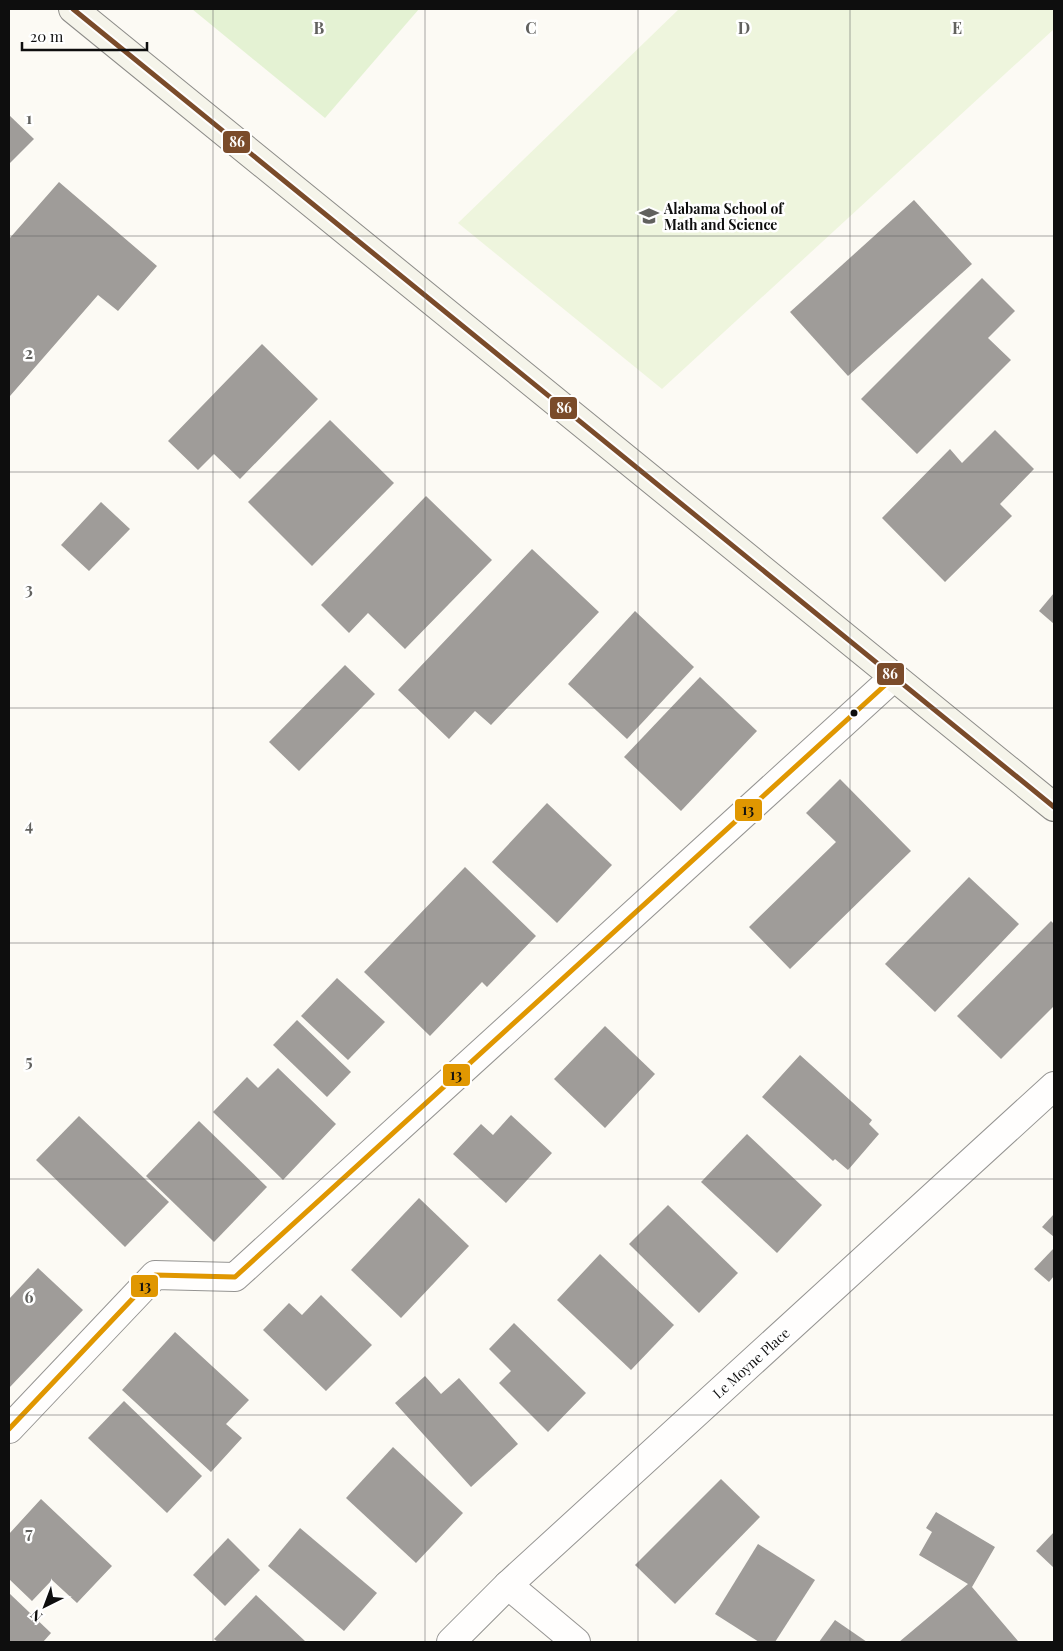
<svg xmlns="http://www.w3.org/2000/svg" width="1063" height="1651" font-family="'Playfair Display',serif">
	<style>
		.green { fill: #e4f2d3 }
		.pitch { fill: #eef5dd }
		.building { fill: #9f9c99 }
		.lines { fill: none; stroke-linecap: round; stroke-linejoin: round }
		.street-casing { stroke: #959492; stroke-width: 30 }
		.secondary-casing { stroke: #8c8b88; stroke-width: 30 }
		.street { stroke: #fffefd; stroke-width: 28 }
		.secondary { stroke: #f5f4ea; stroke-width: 28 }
		.bus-1-casing { stroke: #fff; stroke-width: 9 }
		.bus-2-casing { stroke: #fff; stroke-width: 9 }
		.bus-1 { stroke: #7a4b2a; stroke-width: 5 }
		.bus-2 { stroke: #e09701; stroke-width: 5 }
		.grid { fill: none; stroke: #61615e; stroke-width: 1; stroke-opacity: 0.55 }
		.bus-dot { fill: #0e0e0e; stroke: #fff; stroke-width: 2 }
		.labels { text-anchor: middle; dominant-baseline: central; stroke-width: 5; stroke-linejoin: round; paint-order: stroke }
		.poi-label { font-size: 14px; font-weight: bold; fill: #0e0e0e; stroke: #fff; text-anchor: start }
		.street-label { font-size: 14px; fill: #0e0e0e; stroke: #fff }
		.grid-label { font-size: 16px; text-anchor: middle; font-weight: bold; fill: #61615e; stroke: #fff; stroke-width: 5; stroke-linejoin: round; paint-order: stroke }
		.line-badge { stroke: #fff; stroke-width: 2 }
		.badge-label { font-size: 14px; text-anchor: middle; font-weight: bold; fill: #fff }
		.pale-badge-label { font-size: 14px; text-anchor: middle; font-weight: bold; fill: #111 }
	</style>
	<rect width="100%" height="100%" fill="#fcfaf4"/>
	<path class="green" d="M 192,9 L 419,9 L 325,118 Z"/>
	<path class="pitch" d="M 679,9 L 1054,9 L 1054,29 L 662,389 L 458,223 Z"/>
	<g class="building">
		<path d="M 9,115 L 34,139 L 9,164 Z"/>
		<path d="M 59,182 L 157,266 L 118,311 L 98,295 L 10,396 L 9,395 L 9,239 Z"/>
		<path d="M 914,200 L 972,264 L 848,376 L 790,312 Z"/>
		<path d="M 982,278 L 1015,311 L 988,338 L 1011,360 L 917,454 L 861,399 Z"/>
		<path d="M 262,344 L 318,399 L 240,479 L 214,454 L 198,470 L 168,441 Z"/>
		<path d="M 330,420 L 394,483 L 312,566 L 248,502 Z"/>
		<path d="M 995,430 L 1034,469 L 1000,504 L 1012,516 L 945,582 L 882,518 L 950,449 L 962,463 Z"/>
		<path d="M 426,496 L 492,560 L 405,649 L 368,613 L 349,633 L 321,605 Z"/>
		<path d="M 101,502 L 130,529 L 89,571 L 61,545 Z"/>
		<path d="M 532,549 L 599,612 L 491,725 L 475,711 L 449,739 L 398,690 Z"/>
		<path d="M 1054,593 L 1054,624 L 1039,611 Z"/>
		<path d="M 635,611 L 694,667 L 627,739 L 568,684 Z"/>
		<path d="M 345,665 L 375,694 L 299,771 L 269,742 Z"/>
		<path d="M 700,677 L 757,731 L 681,811 L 624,757 Z"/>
		<path d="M 840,779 L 911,851 L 790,969 L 749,927 L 836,842 L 806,813 Z"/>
		<path d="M 547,803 L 612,865 L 557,923 L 492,862 Z"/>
		<path d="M 465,867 L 536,936 L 487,987 L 482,982 L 430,1036 L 364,972 Z"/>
		<path d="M 969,877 L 1019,924 L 935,1012 L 885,964 Z"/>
		<path d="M 1051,921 L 1054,924 L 1054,1006 L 1001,1059 L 957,1016 Z"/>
		<path d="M 337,978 L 385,1022 L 348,1060 L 301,1016 Z"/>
		<path d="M 297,1020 L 351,1072 L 327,1097 L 273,1045 Z"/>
		<path d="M 605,1026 L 655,1074 L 605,1128 L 554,1079 Z"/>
		<path d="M 800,1055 L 872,1120 L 869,1124 L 879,1134 L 848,1170 L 835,1159 L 833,1161 L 762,1097 Z"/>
		<path d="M 278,1068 L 336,1124 L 283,1180 L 213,1112 L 247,1077 L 258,1088 Z"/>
		<path d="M 511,1115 L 552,1153 L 506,1203 L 453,1154 L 481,1124 L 493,1135 Z"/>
		<path d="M 79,1116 L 169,1202 L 125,1247 L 36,1160 Z"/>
		<path d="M 199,1121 L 267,1187 L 214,1242 L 146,1176 Z"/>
		<path d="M 747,1134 L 822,1205 L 777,1253 L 701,1182 Z"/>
		<path d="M 419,1198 L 469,1246 L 401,1318 L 351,1270 Z"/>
		<path d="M 668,1205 L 738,1273 L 699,1313 L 629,1244 Z"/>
		<path d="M 1054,1214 L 1054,1237 L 1042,1227 Z"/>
		<path d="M 1054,1248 L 1054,1276 L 1049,1282 L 1034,1269 Z"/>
		<path d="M 600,1254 L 674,1325 L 631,1370 L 557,1300 Z"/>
		<path d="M 38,1268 L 83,1310 L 9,1388 L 9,1299 Z"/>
		<path d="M 321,1295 L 372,1345 L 326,1391 L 263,1330 L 289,1303 L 302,1315 Z"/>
		<path d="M 514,1323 L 586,1393 L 548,1432 L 499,1383 L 511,1371 L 489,1349 Z"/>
		<path d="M 175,1332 L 249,1400 L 226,1424 L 242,1438 L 211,1472 L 122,1390 Z"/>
		<path d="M 425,1376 L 441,1394 L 459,1378 L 518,1444 L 471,1487 L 395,1403 Z"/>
		<path d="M 124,1401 L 202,1476 L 167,1513 L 88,1438 Z"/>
		<path d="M 393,1447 L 463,1513 L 416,1563 L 346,1498 Z"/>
		<path d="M 721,1479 L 760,1517 L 675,1604 L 635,1565 Z"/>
		<path d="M 41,1499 L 112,1566 L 77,1603 L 52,1580 L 32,1601 L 9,1579 L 9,1534 Z"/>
		<path d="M 936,1512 L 995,1547 L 972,1587 L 1018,1641 L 1016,1642 L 899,1642 L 968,1584 L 919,1555 L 932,1532 L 926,1528 Z"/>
		<path d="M 300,1528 L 377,1593 L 344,1631 L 268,1566 Z"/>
		<path d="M 1054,1532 L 1054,1568 L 1036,1551 Z"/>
		<path d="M 228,1538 L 260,1570 L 225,1606 L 193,1575 Z"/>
		<path d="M 758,1544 L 815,1580 L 775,1642 L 759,1642 L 715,1614 Z"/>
		<path d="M 9,1593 L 51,1633 L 43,1642 L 9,1642 Z"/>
		<path d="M 256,1595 L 306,1642 L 218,1642 L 214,1639 Z"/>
		<path d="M 835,1620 L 867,1642 L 819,1642 Z"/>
	</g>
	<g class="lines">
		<defs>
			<g id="street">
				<path d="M 9,1429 L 155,1275 L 235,1277 L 894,677"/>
				<path d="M 508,1585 L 576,1642"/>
				<path d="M 451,1642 L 508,1585 L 1054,1086"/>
			</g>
			<path id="secondary" d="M 73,9 L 1054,807"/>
		</defs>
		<use href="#street" class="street-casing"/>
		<use href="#secondary" class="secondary-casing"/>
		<use href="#street" class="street"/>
		<use href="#secondary" class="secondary"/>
		<defs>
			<path id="bus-1" d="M 73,9 L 1054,807"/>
			<path id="bus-2" d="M 9,1429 L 155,1275 L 235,1277 L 894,677"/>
		</defs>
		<use href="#bus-1" class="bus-1-casing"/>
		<use href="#bus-2" class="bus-2-casing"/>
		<use href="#bus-1" class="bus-1"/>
		<use href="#bus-2" class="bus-2"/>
	</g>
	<path class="grid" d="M 213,9 L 213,1642M 425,9 L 425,1642M 638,9 L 638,1642M 850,9 L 850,1642M 9,236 L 1054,236M 9,472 L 1054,472M 9,708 L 1054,708M 9,943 L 1054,943M 9,1179 L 1054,1179M 9,1415 L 1054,1415"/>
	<defs>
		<symbol id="school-bare" viewBox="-9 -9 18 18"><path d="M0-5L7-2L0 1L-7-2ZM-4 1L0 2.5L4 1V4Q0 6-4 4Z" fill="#61615e" stroke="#fff" stroke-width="2.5" paint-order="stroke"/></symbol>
	</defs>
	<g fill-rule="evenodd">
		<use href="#school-bare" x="635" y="202" width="28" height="28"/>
	</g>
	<circle class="bus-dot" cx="854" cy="713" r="4.5"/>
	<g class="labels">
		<g class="poi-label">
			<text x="664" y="208">Alabama School of<tspan x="664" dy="16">Math and Science</tspan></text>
		</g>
		<g class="street-label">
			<text transform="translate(751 1363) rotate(-42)">Le Moyne Place</text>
		</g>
	</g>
	<g class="grid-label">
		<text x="319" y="34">B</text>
		<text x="531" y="34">C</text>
		<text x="744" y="34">D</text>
		<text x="957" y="34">E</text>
		<text x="29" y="124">1</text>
		<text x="29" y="359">2</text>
		<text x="29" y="595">3</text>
		<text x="29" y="831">4</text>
		<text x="29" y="1067">5</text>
		<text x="29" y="1303">6</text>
		<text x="29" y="1539">7</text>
	</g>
	<g class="line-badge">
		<rect x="222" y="130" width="29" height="24" rx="5" fill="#7a4b2a"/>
		<rect x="549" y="396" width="29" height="24" rx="5" fill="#7a4b2a"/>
		<rect x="876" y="662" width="29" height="24" rx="5" fill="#7a4b2a"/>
		<rect x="734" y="798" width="29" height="24" rx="5" fill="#e09701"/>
		<rect x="442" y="1063" width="29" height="24" rx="5" fill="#e09701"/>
		<rect x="130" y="1274" width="29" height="24" rx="5" fill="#e09701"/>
	</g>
	<g class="badge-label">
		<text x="237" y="147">86</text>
		<text x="564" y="413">86</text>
		<text x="890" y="679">86</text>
	</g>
	<g class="pale-badge-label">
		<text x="748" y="815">13</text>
		<text x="456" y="1080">13</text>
		<text x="145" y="1291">13</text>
	</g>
	<rect width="1063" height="1651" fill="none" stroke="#0e0e0e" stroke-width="20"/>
	<g transform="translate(45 1606) rotate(222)" stroke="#ffffff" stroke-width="4" paint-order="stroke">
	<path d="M0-4L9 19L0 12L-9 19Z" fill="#0e0e0e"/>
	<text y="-8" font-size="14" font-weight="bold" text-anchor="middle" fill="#0e0e0e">N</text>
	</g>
	<path d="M22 42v8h125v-8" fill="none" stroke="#0e0e0e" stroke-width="2.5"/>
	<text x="30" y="42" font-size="15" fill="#0e0e0e" stroke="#ffffff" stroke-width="4" paint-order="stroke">20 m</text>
</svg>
